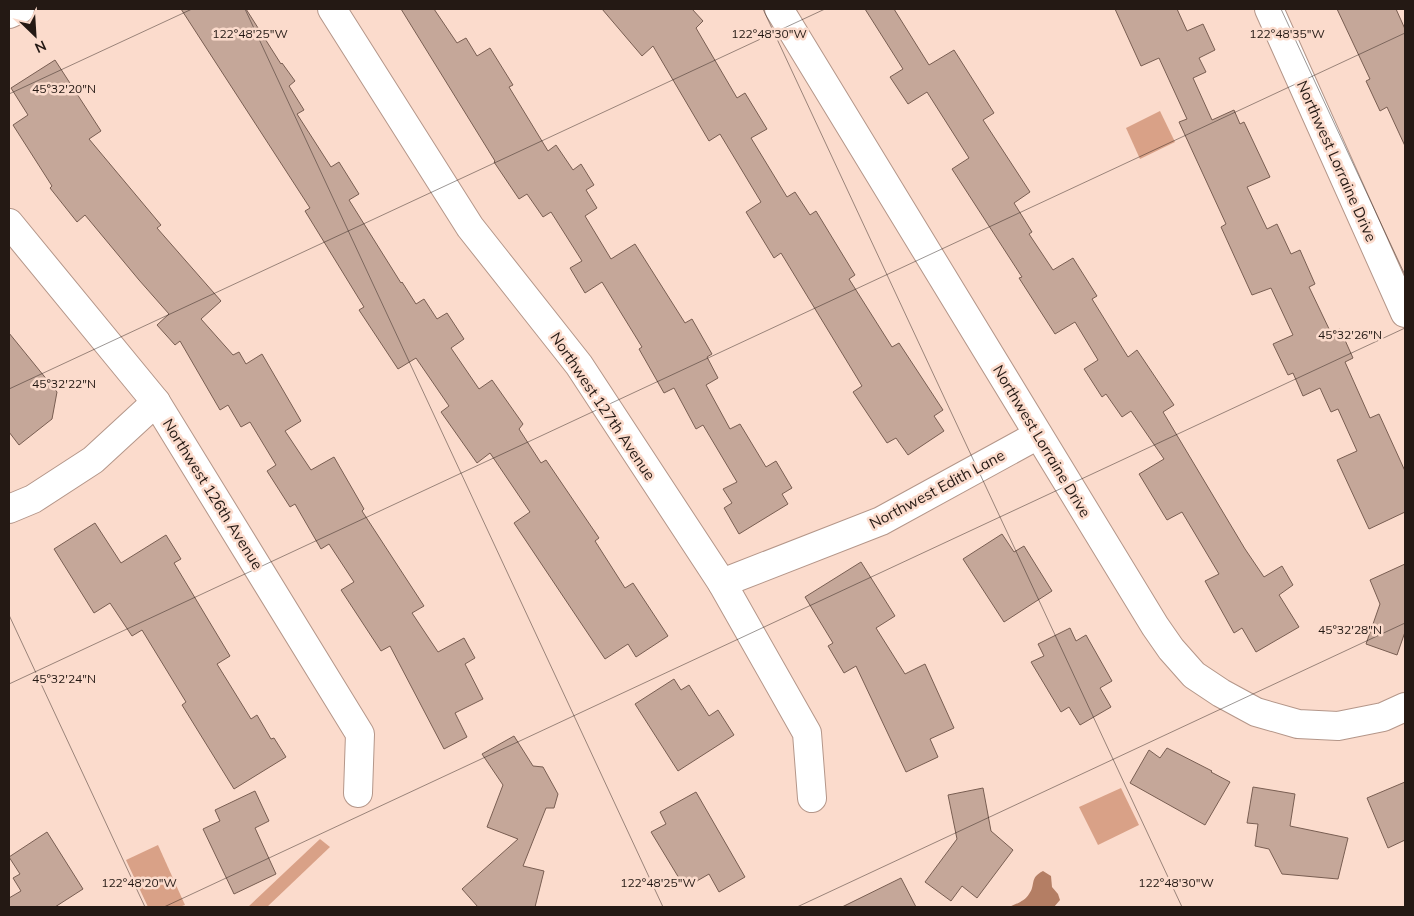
<svg xmlns="http://www.w3.org/2000/svg" width="1414" height="916" font-family="Mulish,sans-serif">
	<style>
		.green { fill: #d9a187 }
		.water { fill: #b47e64 }
		.building { fill: #c5a799; stroke: #795e52 }
		.lines { fill: none; stroke-linecap: round; stroke-linejoin: round }
		.minor-casing { stroke: #b49689; stroke-width: 30 }
		.minor { stroke: #fff; stroke-width: 28 }
		.ticks { fill: none; stroke: #241914; stroke-width: 1; stroke-opacity: 0.45 }
		.labels { text-anchor: middle; dominant-baseline: central; stroke-width: 5; stroke-linejoin: round; paint-order: stroke }
		.street-label { font-size: 15px; fill: #241914; stroke: #fbdbcc }
		.ticks-label { font-size: 12px; text-anchor: middle; fill: #241914; stroke: #fbdbcc; stroke-width: 5; stroke-linejoin: round; paint-order: stroke }
	</style>
	<rect width="100%" height="100%" fill="#fbdbcc"/>
	<g class="green">
		<path d="M 1160,111 L 1175,142 L 1140,159 L 1126,128 Z"/>
		<path d="M 1121,788 L 1139,825 L 1098,845 L 1079,807 Z"/>
		<path d="M 320,839 L 330,847 L 267,907 L 248,907 Z"/>
		<path d="M 158,845 L 185,905 L 179,907 L 148,907 L 126,860 Z"/>
	</g>
	<path class="water" d="M 1043,871 L 1051,876 L 1052,887 L 1058,894 L 1060,900 L 1054,907 L 1009,907 C 1016,904 1025,901 1029,894 C 1036,885 1029,878 1043,871 Z"/>
	<g class="building">
		<path d="M 181,9 L 246,9 L 281,64 L 282,63 L 295,81 L 289,86 L 304,110 L 297,114 L 331,167 L 339,162 L 359,194 L 349,200 L 401,283 L 402,282 L 416,304 L 424,299 L 437,319 L 447,313 L 464,339 L 451,348 L 479,389 L 492,380 L 523,424 L 519,429 L 541,463 L 546,460 L 599,538 L 595,541 L 625,588 L 633,583 L 668,636 L 636,657 L 628,644 L 605,659 L 514,523 L 530,512 L 490,453 L 477,463 L 441,412 L 449,406 L 416,358 L 398,369 L 359,310 L 364,307 L 305,211 L 310,208 Z"/>
		<path d="M 401,9 L 434,9 L 457,43 L 466,38 L 477,56 L 490,48 L 513,85 L 509,87 L 548,151 L 556,145 L 573,170 L 581,164 L 594,185 L 586,190 L 597,208 L 585,216 L 611,259 L 635,244 L 685,323 L 692,319 L 712,354 L 707,357 L 718,378 L 706,385 L 730,429 L 740,424 L 766,467 L 776,461 L 792,488 L 782,494 L 788,504 L 739,534 L 724,508 L 732,503 L 723,489 L 737,482 L 703,425 L 696,429 L 674,388 L 664,393 L 639,349 L 642,347 L 602,282 L 585,293 L 570,268 L 582,261 L 551,212 L 543,217 L 527,194 L 519,199 L 494,162 L 495,161 Z"/>
		<path d="M 602,9 L 692,9 L 703,21 L 696,28 L 737,98 L 745,93 L 767,129 L 751,138 L 787,197 L 795,192 L 810,215 L 816,211 L 855,275 L 849,279 L 892,347 L 899,343 L 943,410 L 934,416 L 944,431 L 908,455 L 896,438 L 887,443 L 853,392 L 862,386 L 781,253 L 774,258 L 746,212 L 761,202 L 720,134 L 709,141 L 653,46 L 642,56 Z"/>
		<path d="M 865,9 L 894,9 L 929,65 L 954,50 L 994,113 L 983,120 L 1030,192 L 1014,203 L 1032,232 L 1029,234 L 1053,270 L 1073,258 L 1097,296 L 1092,299 L 1128,357 L 1137,350 L 1174,405 L 1163,412 L 1245,549 L 1264,577 L 1282,566 L 1293,585 L 1279,595 L 1299,627 L 1256,652 L 1242,628 L 1234,633 L 1205,581 L 1219,574 L 1182,512 L 1167,520 L 1139,474 L 1164,459 L 1131,411 L 1122,417 L 1106,394 L 1102,397 L 1084,369 L 1098,360 L 1075,322 L 1055,334 L 1019,278 L 1022,277 L 952,169 L 969,158 L 927,92 L 908,104 L 890,77 L 903,69 Z"/>
		<path d="M 1115,9 L 1177,9 L 1187,31 L 1203,24 L 1215,50 L 1199,58 L 1206,72 L 1193,78 L 1212,120 L 1234,110 L 1240,124 L 1244,122 L 1270,177 L 1247,187 L 1267,229 L 1277,224 L 1291,254 L 1300,250 L 1315,284 L 1309,287 L 1331,333 L 1340,329 L 1353,358 L 1345,362 L 1370,418 L 1379,414 L 1405,471 L 1405,512 L 1369,529 L 1337,460 L 1357,451 L 1338,409 L 1331,412 L 1320,388 L 1303,396 L 1293,373 L 1288,375 L 1273,344 L 1293,335 L 1271,288 L 1252,295 L 1221,227 L 1226,224 L 1179,122 L 1187,119 L 1159,58 L 1141,66 Z"/>
		<path d="M 1337,9 L 1396,9 L 1405,29 L 1405,146 L 1387,107 L 1380,111 L 1366,81 L 1370,79 Z"/>
		<path d="M 55,60 L 101,131 L 89,139 L 161,225 L 157,228 L 221,301 L 201,319 L 233,355 L 239,352 L 246,364 L 262,354 L 301,421 L 285,431 L 311,470 L 334,457 L 364,509 L 362,511 L 424,606 L 412,613 L 438,652 L 464,638 L 475,658 L 465,664 L 483,699 L 455,713 L 467,737 L 444,749 L 390,646 L 381,651 L 341,590 L 354,582 L 329,544 L 321,549 L 295,504 L 290,507 L 267,471 L 276,465 L 250,422 L 241,427 L 228,405 L 220,410 L 180,341 L 175,345 L 157,325 L 169,314 L 139,280 L 85,215 L 77,222 L 50,188 L 52,186 L 13,125 L 28,115 L 11,88 Z"/>
		<path d="M 9,333 L 57,392 L 52,419 L 19,445 L 9,432 Z"/>
		<path d="M 95,523 L 121,563 L 166,535 L 181,559 L 174,563 L 230,656 L 217,664 L 251,719 L 257,715 L 271,739 L 274,738 L 286,757 L 234,789 L 182,705 L 186,702 L 142,630 L 132,636 L 110,603 L 94,613 L 54,549 Z"/>
		<path d="M 1002,534 L 1014,552 L 1024,546 L 1052,591 L 1004,622 L 963,559 Z"/>
		<path d="M 861,562 L 895,616 L 876,628 L 905,674 L 925,664 L 954,728 L 930,739 L 938,757 L 906,772 L 856,666 L 844,673 L 828,646 L 833,643 L 805,597 Z"/>
		<path d="M 1405,564 L 1405,632 L 1397,655 L 1366,644 L 1380,604 L 1370,580 Z"/>
		<path d="M 1070,628 L 1076,641 L 1086,635 L 1112,681 L 1100,688 L 1111,707 L 1080,725 L 1069,707 L 1061,712 L 1031,662 L 1044,656 L 1038,644 Z"/>
		<path d="M 674,679 L 681,690 L 689,685 L 709,716 L 718,710 L 734,735 L 678,771 L 635,704 Z"/>
		<path d="M 514,736 L 533,766 L 543,767 L 558,794 L 554,808 L 546,808 L 523,866 L 544,871 L 535,907 L 478,907 L 462,889 L 518,839 L 487,827 L 503,785 L 482,754 Z"/>
		<path d="M 1167,748 L 1212,771 L 1211,772 L 1230,782 L 1205,825 L 1130,783 L 1149,750 L 1160,758 Z"/>
		<path d="M 1405,782 L 1405,840 L 1388,848 L 1367,798 Z"/>
		<path d="M 1253,787 L 1295,794 L 1290,826 L 1348,838 L 1338,879 L 1282,874 L 1269,849 L 1255,846 L 1258,824 L 1247,823 Z"/>
		<path d="M 983,788 L 991,831 L 1013,850 L 977,898 L 962,886 L 951,901 L 925,882 L 957,839 L 948,795 Z"/>
		<path d="M 255,791 L 269,821 L 255,828 L 276,874 L 234,894 L 203,829 L 220,821 L 215,810 Z"/>
		<path d="M 696,792 L 745,877 L 719,892 L 709,874 L 685,888 L 651,832 L 666,824 L 660,812 Z"/>
		<path d="M 47,832 L 83,889 L 55,907 L 9,907 L 9,898 L 21,891 L 13,878 L 20,874 L 9,857 Z"/>
		<path d="M 901,878 L 916,907 L 842,907 Z"/>
	</g>
	<g class="lines">
		<defs>
			<g id="minor">
				<path d="M 332,9 L 470,227 L 579,365 L 722,583 L 807,733 L 812,798"/>
				<path d="M 779,9 L 1155,626 L 1171,649 L 1194,675 L 1221,693 L 1256,712 L 1298,724 L 1338,726 L 1383,717 L 1405,707"/>
				<path d="M 1269,9 L 1405,313"/>
				<path d="M 9,14 L 20,9"/>
				<path d="M 9,223 L 156,402 L 360,734 L 358,793"/>
				<path d="M 9,509 L 33,499 L 93,460 L 156,402"/>
				<path d="M 722,583 L 881,521 L 1038,435"/>
			</g>
		</defs>
		<use href="#minor" class="minor-casing"/>
		<use href="#minor" class="minor"/>
	</g>
	<path class="ticks" d="M 245,9 L 663,907M 763,9 L 1182,907M 1281,9 L 1405,275M 9,94 L 192,9M 9,389 L 825,9M 9,615 L 145,907M 9,684 L 1405,33M 164,907 L 1405,328M 797,907 L 1405,623"/>
	<g class="labels">
		<g class="street-label">
			<text transform="translate(1337 161) rotate(66)">Northwest Lorraine Drive</text>
			<text transform="translate(603 406) rotate(56)">Northwest 127th Avenue</text>
			<text transform="translate(1042 441) rotate(59)">Northwest Lorraine Drive</text>
			<text transform="translate(937 489) rotate(-28)">Northwest Edith Lane</text>
			<text transform="translate(213 494) rotate(58)">Northwest 126th Avenue</text>
		</g>
	</g>
	<g class="ticks-label">
		<text x="250" y="38">122°48'25"W</text>
		<text x="769" y="38">122°48'30"W</text>
		<text x="1287" y="38">122°48'35"W</text>
		<text x="64" y="93">45°32'20"N</text>
		<text x="1350" y="339">45°32'26"N</text>
		<text x="64" y="388">45°32'22"N</text>
		<text x="1350" y="634">45°32'28"N</text>
		<text x="64" y="683">45°32'24"N</text>
		<text x="658" y="887">122°48'25"W</text>
		<text x="139" y="887">122°48'20"W</text>
		<text x="1176" y="887">122°48'30"W</text>
	</g>
	<rect width="1414" height="916" fill="none" stroke="#241914" stroke-width="20"/>
	<g transform="translate(35 35) rotate(155)" stroke="#fbdbcc" stroke-width="4" paint-order="stroke">
	<path d="M0-4L9 19L0 12L-9 19Z" fill="#241914"/>
	<text y="-8" font-size="14" font-weight="bold" text-anchor="middle" fill="#241914">N</text>
	</g>
</svg>
